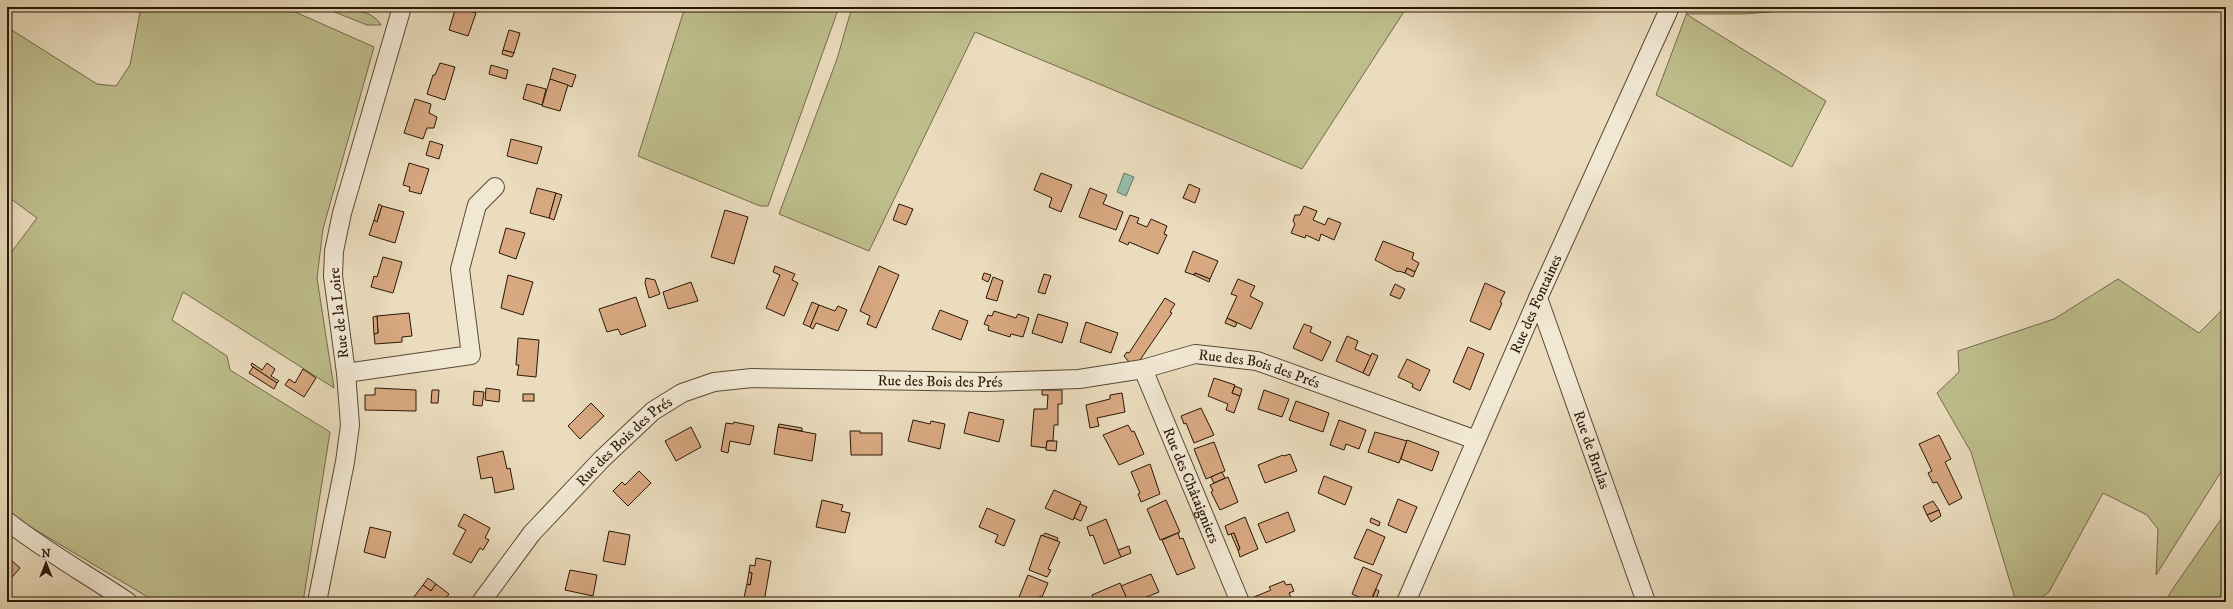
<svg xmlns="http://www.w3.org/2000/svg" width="2233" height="609" font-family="'IM FELL DW Pica',serif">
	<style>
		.green { fill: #bebe8c; stroke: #746a49 }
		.water { fill: #98bcac; stroke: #6c7a6a }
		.building { fill: #d8a881; stroke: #291706 }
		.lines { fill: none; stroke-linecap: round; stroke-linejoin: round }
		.minor-casing { stroke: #594834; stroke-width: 20 }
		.minor { stroke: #f1e8d4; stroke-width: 18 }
		.labels { text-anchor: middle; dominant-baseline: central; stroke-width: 3; stroke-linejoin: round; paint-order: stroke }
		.street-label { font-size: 15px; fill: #291706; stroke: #f1e8d4 }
	</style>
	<rect width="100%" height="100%" fill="#eadcbd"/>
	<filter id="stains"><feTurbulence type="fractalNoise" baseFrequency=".005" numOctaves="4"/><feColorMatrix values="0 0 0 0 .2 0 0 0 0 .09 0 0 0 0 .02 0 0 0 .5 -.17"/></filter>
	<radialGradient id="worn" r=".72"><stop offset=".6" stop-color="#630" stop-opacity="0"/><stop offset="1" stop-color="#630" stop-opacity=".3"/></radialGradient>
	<g class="green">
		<path d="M 141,7 L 284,7 L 374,47 L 323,229 L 317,278 L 334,388 L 183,292 L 172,320 L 227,356 L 230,370 L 330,432 L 303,602 L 156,602 L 14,517 L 7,510 L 7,258 L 37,218 L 7,196 L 7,27 L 97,84 L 116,86 L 130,65 Z"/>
		<path d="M 322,7 C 339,7 372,8 381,25 L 367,25 Z"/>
		<path d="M 685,7 L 839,7 L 768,206 L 760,206 L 638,156 Z"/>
		<path d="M 852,7 L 1407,7 L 1302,169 L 975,32 L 869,251 L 779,214 L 837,59 Z"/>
		<path d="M 1689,7 L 1832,7 L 1743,14 L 1686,14 L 1826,101 L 1792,167 L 1656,95 Z"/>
		<path d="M 2118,279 L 2199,333 L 2226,306 L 2226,464 L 2156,575 L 2158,529 L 2147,515 L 2103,493 L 2049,592 L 2036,602 L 2016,602 L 1971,452 L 1937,393 L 1959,372 L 1958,351 L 2054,319 Z"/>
		<path d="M 2226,512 L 2226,602 L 2165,602 L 2172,590 Z"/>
	</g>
	<path class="water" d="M 1124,173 L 1134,177 L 1126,196 L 1117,192 Z"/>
	<g class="building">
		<path d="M 456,7 L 476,13 L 468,36 L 449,30 Z"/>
		<path d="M 509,30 L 520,33 L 514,53 L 503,50 Z"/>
		<path d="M 503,50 L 514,53 L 512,57 L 502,54 Z"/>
		<path d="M 440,63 L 455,67 L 445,100 L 427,94 L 433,75 L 435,75 Z"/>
		<path d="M 491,65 L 508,70 L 506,79 L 489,74 Z"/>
		<path d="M 553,68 L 576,75 L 572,87 L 550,79 Z"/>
		<path d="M 550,79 L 568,85 L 560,111 L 542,106 Z"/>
		<path d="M 527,84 L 546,89 L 542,105 L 523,99 Z"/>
		<path d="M 415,99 L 431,104 L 429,113 L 437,117 L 434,128 L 427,128 L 423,139 L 404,133 Z"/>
		<path d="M 511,139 L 542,147 L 537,164 L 507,156 Z"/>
		<path d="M 430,141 L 443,145 L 439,159 L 426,155 Z"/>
		<path d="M 409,163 L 429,169 L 421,194 L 409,191 L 410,187 L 403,185 Z"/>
		<path d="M 1041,173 L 1072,185 L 1061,212 L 1049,207 L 1052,198 L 1034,190 Z"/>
		<path d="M 1189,184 L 1200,189 L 1195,203 L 1183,198 Z"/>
		<path d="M 537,188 L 556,193 L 549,218 L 530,213 Z"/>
		<path d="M 1090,188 L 1107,195 L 1103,204 L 1123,212 L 1116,230 L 1079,217 Z"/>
		<path d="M 556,193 L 562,195 L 554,220 L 549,218 Z"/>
		<path d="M 379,204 L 382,206 L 377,222 L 374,220 Z"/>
		<path d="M 899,204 L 913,209 L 906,225 L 893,220 Z"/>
		<path d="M 382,206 L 404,212 L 395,243 L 369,235 L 374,220 L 377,222 Z"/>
		<path d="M 1304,206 L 1317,211 L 1313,220 L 1325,225 L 1328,218 L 1341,223 L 1334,240 L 1321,234 L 1319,241 L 1306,235 L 1305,238 L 1291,233 L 1295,224 L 1293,221 L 1295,215 L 1300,215 Z"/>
		<path d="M 725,210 L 748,217 L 734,264 L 711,257 Z"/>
		<path d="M 1130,215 L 1139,218 L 1137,223 L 1147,227 L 1151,219 L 1167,226 L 1164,234 L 1167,235 L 1158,254 L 1129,242 L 1128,245 L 1119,241 Z"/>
		<path d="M 506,228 L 525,233 L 516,259 L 499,253 Z"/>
		<path d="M 1383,241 L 1414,253 L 1412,259 L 1419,263 L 1415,272 L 1407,268 L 1405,273 L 1399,271 L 1398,272 L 1375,260 Z"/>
		<path d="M 1193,251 L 1218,261 L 1210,279 L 1195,273 L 1194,275 L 1185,272 Z"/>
		<path d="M 383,257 L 402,262 L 393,293 L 371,287 L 374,276 L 377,277 Z"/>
		<path d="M 775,266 L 795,274 L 792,280 L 798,283 L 784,316 L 766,308 L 780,275 L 773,272 Z"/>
		<path d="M 879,266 L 899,275 L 876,328 L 867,324 L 870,316 L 860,311 Z"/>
		<path d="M 1407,268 L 1415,272 L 1413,277 L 1405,273 Z"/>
		<path d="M 984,273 L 991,275 L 988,282 L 982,279 Z"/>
		<path d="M 1195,273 L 1210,279 L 1209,282 L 1194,275 Z"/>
		<path d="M 1044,274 L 1051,276 L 1045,294 L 1038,292 Z"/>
		<path d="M 508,275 L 533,282 L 523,315 L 501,308 Z"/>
		<path d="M 993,277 L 1003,281 L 997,301 L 986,298 Z"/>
		<path d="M 646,278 L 655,280 L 660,294 L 649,298 L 645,283 Z"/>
		<path d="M 1238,279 L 1255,286 L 1250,296 L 1263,303 L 1251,329 L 1227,318 L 1237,296 L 1231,294 Z"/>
		<path d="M 691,282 L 698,301 L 668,309 L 663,292 Z"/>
		<path d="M 1485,283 L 1505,292 L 1500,302 L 1502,303 L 1490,330 L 1470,321 Z"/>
		<path d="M 1395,284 L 1405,289 L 1400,299 L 1390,295 Z"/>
		<path d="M 636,297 L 646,326 L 621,335 L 618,329 L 607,332 L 599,309 Z"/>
		<path d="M 1165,298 L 1175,304 L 1170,312 L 1172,313 L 1140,360 L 1130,363 L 1124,356 L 1127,352 L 1129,353 Z"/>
		<path d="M 812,302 L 819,305 L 810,327 L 803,324 Z"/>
		<path d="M 819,305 L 835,311 L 838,306 L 847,310 L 838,331 L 816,323 L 813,329 L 810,327 Z"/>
		<path d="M 940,310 L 968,321 L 961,340 L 932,329 Z"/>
		<path d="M 994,311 L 1016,318 L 1018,314 L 1029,318 L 1023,337 L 1011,334 L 1010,337 L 988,330 L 989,326 L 984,324 L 988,315 L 992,316 Z"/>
		<path d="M 409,313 L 412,336 L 402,337 L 402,342 L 375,344 L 374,334 L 378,333 L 377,316 Z"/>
		<path d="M 1038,314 L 1068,323 L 1062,343 L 1032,333 Z"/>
		<path d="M 377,316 L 378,333 L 374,334 L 373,317 Z"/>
		<path d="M 1227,318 L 1237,323 L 1235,327 L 1225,323 Z"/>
		<path d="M 1086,322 L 1118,333 L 1111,353 L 1080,342 Z"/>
		<path d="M 1304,324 L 1312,327 L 1310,332 L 1331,342 L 1322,361 L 1293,348 Z"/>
		<path d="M 1347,336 L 1358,341 L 1355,349 L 1371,356 L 1363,373 L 1336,361 Z"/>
		<path d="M 518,338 L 539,340 L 536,377 L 517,375 L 519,365 L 516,365 Z"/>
		<path d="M 1468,347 L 1484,354 L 1470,390 L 1453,382 Z"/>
		<path d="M 1372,353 L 1378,356 L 1369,376 L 1363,373 Z"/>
		<path d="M 1407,359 L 1430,370 L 1420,391 L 1412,387 L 1413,384 L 1398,377 Z"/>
		<path d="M 252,363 L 262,370 L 267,363 L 275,369 L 271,376 L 279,381 L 277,383 L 253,367 L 251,365 Z"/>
		<path d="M 253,367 L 277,383 L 274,389 L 249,373 Z"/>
		<path d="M 303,369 L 316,378 L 304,397 L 285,385 L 289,379 L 295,383 Z"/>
		<path d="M 1214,378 L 1235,385 L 1232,393 L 1240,396 L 1234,413 L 1226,410 L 1228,404 L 1208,396 Z"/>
		<path d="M 1235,386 L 1242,389 L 1240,396 L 1232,393 Z"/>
		<path d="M 375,388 L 416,390 L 416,411 L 365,410 L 365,395 L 375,395 Z"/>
		<path d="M 486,388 L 500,390 L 499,402 L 485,400 Z"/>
		<path d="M 432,390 L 439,390 L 438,403 L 431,403 Z"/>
		<path d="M 1042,390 L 1062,390 L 1062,404 L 1058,404 L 1058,425 L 1054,425 L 1053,441 L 1047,441 L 1046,448 L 1031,446 L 1034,409 L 1047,409 L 1048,395 L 1042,395 Z"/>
		<path d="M 1264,390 L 1289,399 L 1282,417 L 1258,409 Z"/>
		<path d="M 474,391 L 484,392 L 482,406 L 473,405 Z"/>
		<path d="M 1122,393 L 1125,412 L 1097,418 L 1099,426 L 1090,428 L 1086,405 L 1110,399 L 1110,395 Z"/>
		<rect x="523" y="394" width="11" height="7"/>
		<path d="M 1296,401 L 1329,413 L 1323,432 L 1289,420 Z"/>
		<path d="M 591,403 L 604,416 L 580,439 L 568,426 Z"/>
		<path d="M 1201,408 L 1214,435 L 1194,443 L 1186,423 L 1184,424 L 1181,416 Z"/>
		<path d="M 969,412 L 1004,420 L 999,442 L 964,433 Z"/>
		<path d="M 913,420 L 930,424 L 931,421 L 945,424 L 940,449 L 908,441 Z"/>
		<path d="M 1339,420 L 1366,430 L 1359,449 L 1346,444 L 1344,450 L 1330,445 Z"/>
		<path d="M 734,422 L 754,426 L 750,445 L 730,441 L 728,453 L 721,451 L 726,423 L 733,424 Z"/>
		<path d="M 779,424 L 802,428 L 802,431 L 778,427 Z"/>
		<path d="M 1128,425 L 1132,432 L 1134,431 L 1144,454 L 1119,465 L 1103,435 Z"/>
		<path d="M 691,427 L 701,447 L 676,461 L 665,441 Z"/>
		<path d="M 778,427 L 816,434 L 812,461 L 774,454 Z"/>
		<path d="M 850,431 L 860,431 L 860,433 L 882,433 L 882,455 L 851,455 Z"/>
		<path d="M 1375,432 L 1407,441 L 1399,463 L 1368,452 Z"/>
		<path d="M 1939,435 L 1951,459 L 1945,462 L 1962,498 L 1949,505 L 1937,482 L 1933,483 L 1928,473 L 1932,471 L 1919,444 Z"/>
		<path d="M 1407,440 L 1439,452 L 1432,471 L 1401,459 Z"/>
		<path d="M 1047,441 L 1057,441 L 1056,451 L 1046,450 Z"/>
		<path d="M 1214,442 L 1225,471 L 1206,479 L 1194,449 Z"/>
		<path d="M 503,451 L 507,469 L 510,468 L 514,489 L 495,493 L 492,477 L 481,479 L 477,457 Z"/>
		<path d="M 1290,454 L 1297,471 L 1265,483 L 1258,465 L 1283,455 L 1284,456 Z"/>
		<path d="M 1150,464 L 1160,494 L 1141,502 L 1138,494 L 1140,493 L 1131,472 Z"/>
		<path d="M 639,471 L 651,483 L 628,506 L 613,491 L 622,482 L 625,485 Z"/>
		<path d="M 1222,472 L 1225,478 L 1214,483 L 1211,477 Z"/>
		<path d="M 1324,476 L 1352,487 L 1345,505 L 1318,493 Z"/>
		<path d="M 1228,477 L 1238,502 L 1220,510 L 1211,492 L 1213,491 L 1210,485 Z"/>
		<path d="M 1054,490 L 1081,502 L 1073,520 L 1045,508 Z"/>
		<path d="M 1398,499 L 1417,507 L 1406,533 L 1388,525 Z"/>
		<path d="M 822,500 L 843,505 L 841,511 L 850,513 L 845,533 L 816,527 Z"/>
		<path d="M 1166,500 L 1180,532 L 1160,540 L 1147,509 Z"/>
		<path d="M 1933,501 L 1939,510 L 1927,515 L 1923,506 Z"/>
		<path d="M 1080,504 L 1087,507 L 1081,521 L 1074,518 Z"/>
		<path d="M 987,508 L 1015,520 L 1004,546 L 995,542 L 998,535 L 979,527 Z"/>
		<path d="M 1939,510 L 1941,516 L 1931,522 L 1927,515 Z"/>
		<path d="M 1288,512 L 1295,531 L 1266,543 L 1258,524 Z"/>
		<path d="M 464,514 L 490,528 L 485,538 L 489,540 L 483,550 L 480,548 L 471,563 L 453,554 L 466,530 L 458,526 Z"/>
		<path d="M 1245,517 L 1258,549 L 1240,557 L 1238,550 L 1240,549 L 1234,533 L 1228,535 L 1225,526 Z"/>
		<path d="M 1371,518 L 1380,522 L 1379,526 L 1370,522 Z"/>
		<path d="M 1106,519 L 1121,557 L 1104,564 L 1093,535 L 1090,536 L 1087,527 Z"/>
		<path d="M 370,527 L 391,532 L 385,558 L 364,552 Z"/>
		<path d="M 1367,529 L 1385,537 L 1373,565 L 1354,558 Z"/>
		<path d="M 609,531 L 630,535 L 625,565 L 603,561 Z"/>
		<path d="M 1045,533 L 1058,538 L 1057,541 L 1043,536 Z"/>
		<path d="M 1178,533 L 1180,539 L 1183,538 L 1195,568 L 1177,575 L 1162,540 Z"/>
		<path d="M 1234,533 L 1240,549 L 1238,550 L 1231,534 Z"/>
		<path d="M 1041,535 L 1060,542 L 1048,569 L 1051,570 L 1047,577 L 1029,570 Z"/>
		<path d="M 1129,546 L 1131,553 L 1121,557 L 1118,550 Z"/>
		<path d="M 756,558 L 771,561 L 764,602 L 743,602 L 747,584 L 750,585 L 752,573 L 749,572 L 750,565 L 755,566 Z"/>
		<path d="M 10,559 L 20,568 L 7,583 L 7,560 Z"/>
		<path d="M 1363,567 L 1382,575 L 1370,602 L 1352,594 Z"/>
		<path d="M 570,570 L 597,575 L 593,596 L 565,590 Z"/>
		<path d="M 749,572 L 752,573 L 750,585 L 747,584 Z"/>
		<path d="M 1151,574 L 1159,592 L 1134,602 L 1128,602 L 1121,586 Z"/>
		<path d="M 1028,575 L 1048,583 L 1042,597 L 1040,596 L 1038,602 L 1017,602 Z"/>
		<path d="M 428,578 L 436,584 L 431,591 L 423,585 Z"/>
		<path d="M 1284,581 L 1286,585 L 1291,584 L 1294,591 L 1289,593 L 1293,602 L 1256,602 L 1254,597 L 1271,590 L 1269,587 Z"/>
		<path d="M 1120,583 L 1128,601 L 1094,602 L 1092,595 Z"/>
		<path d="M 436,584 L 449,594 L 443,602 L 410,602 L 423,585 L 431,591 Z"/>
		<path d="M 1376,589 L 1379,591 L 1375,602 L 1371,602 Z"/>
	</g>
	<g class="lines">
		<defs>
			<g id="minor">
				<path id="s1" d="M 1538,298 L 1646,602"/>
				<path id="s2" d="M 1143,369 L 1240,602"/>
				<path d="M 346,373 L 471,355 L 460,269 L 477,205 L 495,187"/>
				<path d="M 7,521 C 45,551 88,575 128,602"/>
				<path d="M 317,602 L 345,462 L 350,425 L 346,373 L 333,276 L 334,251 L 342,213 L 402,7"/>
				<path id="s3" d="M 481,602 L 532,533 L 602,459 L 653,411 L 682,393 L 714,382 L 752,378 L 987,382 L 1079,379 L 1143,369 L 1195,354 L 1257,361 L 1476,440"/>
				<path id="s4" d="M 1406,602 L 1538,298 L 1670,7"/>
			</g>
		</defs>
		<use href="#minor" class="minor-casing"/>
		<use href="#minor" class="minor"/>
	</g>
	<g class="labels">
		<g class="street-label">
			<text stroke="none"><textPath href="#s4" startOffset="325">Rue des Fontaines</textPath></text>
			<text transform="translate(339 313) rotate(-96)">Rue de la Loire</text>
			<text stroke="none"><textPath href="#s3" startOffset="876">Rue des Bois des Prés</textPath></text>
			<text stroke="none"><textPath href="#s3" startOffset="552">Rue des Bois des Prés</textPath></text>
			<text stroke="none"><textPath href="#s3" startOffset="216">Rue des Bois des Prés</textPath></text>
			<text stroke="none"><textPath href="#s1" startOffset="161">Rue de Brulas</textPath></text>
			<text stroke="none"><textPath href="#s2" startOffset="126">Rue des Châtaigniers</textPath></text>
		</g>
	</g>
	<rect width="2233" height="609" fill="none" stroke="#eadcbd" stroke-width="24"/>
	<rect x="8" y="8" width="2217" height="593" fill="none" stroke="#291706" stroke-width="2"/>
	<rect x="12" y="12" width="2209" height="585" fill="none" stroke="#291706"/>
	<g transform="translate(46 563)" stroke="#f1e8d4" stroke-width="3" paint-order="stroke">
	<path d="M0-3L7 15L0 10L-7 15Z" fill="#291706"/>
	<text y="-6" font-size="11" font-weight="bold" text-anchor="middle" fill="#291706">N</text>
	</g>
	<rect width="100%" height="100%" filter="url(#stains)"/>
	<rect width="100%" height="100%" fill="url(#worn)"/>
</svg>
